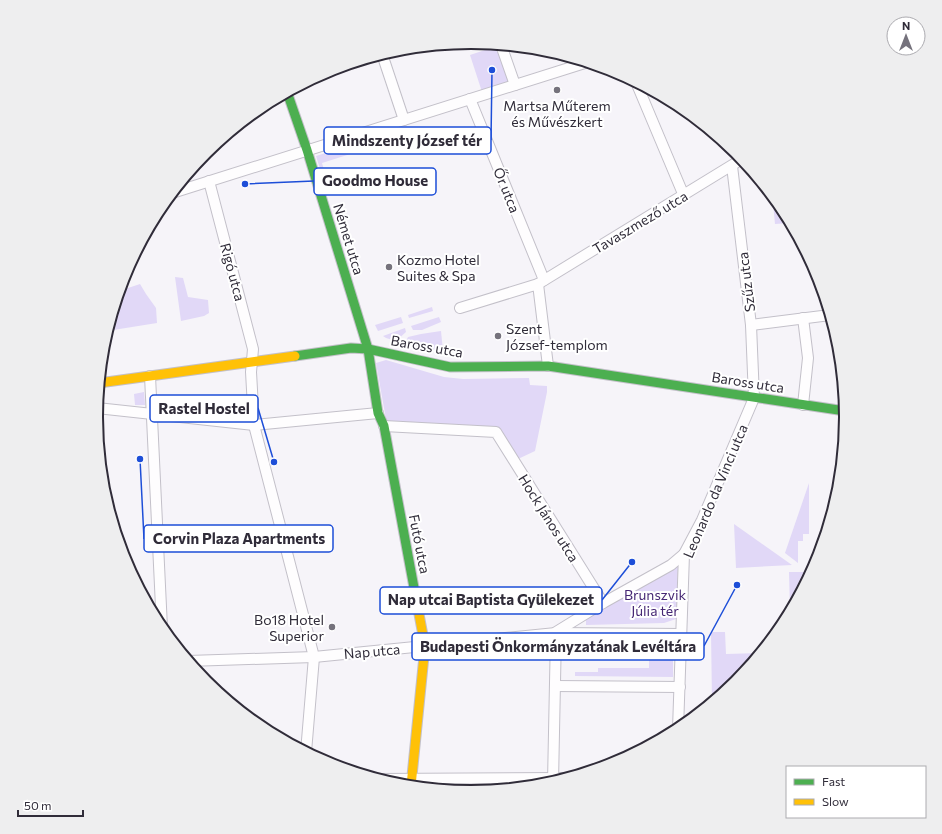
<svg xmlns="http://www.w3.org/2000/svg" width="942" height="834" font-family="Commissioner,sans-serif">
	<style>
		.green { fill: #e1d8f7 }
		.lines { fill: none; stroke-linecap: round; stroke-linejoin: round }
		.street-casing { stroke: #c3c0c9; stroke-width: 12 }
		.fast-casing { stroke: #c3c0c9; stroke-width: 11 }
		.slow-casing { stroke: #c3c0c9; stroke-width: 11 }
		.street { stroke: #fefdfe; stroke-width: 10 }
		.fast { stroke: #4caf50; stroke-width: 9 }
		.slow { stroke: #ffc107; stroke-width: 9 }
		.poi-dot { fill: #75727c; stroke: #fff; stroke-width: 1.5 }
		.labels { text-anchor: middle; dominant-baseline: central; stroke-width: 4; stroke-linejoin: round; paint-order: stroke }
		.poi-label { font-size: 14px; fill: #302c39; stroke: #fff; text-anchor: start }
		.street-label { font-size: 14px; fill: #302c39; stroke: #fff }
		.park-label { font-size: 14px; fill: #472875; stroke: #fff }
		.rim { fill: none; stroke: #302c39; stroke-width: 2 }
		.leader { fill: none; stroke: #1d4ed8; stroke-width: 1.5 }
		.callout-dot { fill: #1d4ed8; stroke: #fff; stroke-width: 1.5 }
		.callout { fill: #fff; stroke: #1d4ed8; stroke-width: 1.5 }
		.callout-label { font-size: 15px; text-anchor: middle; font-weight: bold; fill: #302c39 }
	</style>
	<rect width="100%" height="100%" fill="#f6f4f9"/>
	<g class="green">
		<path d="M 500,45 L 515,85 L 483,95 L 470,55 Z"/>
		<path d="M 383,135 L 385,143 L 322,163 L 328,184 L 325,185 L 316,156 Z"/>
		<path d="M 773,203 L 778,203 L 783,209 L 790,223 L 775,224 Z"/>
		<path d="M 175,277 L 183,278 L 188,297 L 208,300 L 209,313 L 204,316 L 181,321 Z"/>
		<path d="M 140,284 L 146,294 L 156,308 L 157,323 L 107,331 L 119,291 Z"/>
		<path d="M 432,307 L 433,311 L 409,318 L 408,315 Z"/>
		<path d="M 401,317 L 403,323 L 378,331 L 375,325 Z"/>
		<path d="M 439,317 L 441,322 L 422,330 L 413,330 L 411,326 Z"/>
		<path d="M 405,328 L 406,332 L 396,341 L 386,338 L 383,336 Z"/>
		<path d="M 441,331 L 443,351 L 435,350 L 405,343 L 408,337 L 421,334 Z"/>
		<path d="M 386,360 L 444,377 L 463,379 L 529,378 L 530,385 L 547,386 L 547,392 L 535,451 L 518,459 L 502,433 L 387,425 L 376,363 Z"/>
		<path d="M 144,392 L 145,405 L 135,405 L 134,394 Z"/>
		<path d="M 809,483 L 809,534 L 803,534 L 803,541 L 798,541 L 798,563 L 785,553 Z"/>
		<path d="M 734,524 L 792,565 L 736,568 Z"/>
		<path d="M 678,564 L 676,619 L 664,623 L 586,625 L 586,617 Z"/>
		<path d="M 789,572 L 810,572 L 810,574 L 790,611 Z"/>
		<path d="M 711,632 L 725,632 L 726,654 L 760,653 L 736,682 L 712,702 Z"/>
		<path d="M 649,659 L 673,660 L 673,677 L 575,676 L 575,672 L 598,672 L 598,668 L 649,668 Z"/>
	</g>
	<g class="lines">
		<defs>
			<g id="street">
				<path d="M 501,45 L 515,85"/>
				<path d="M 382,54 L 404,120"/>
				<path d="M 636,82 L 684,196"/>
				<path d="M 470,99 L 544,280"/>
				<path d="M 209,181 L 253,349 L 251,372 L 254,425 L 314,657 L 306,752"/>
				<path d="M 172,193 L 588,62"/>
				<path d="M 538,284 L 742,159"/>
				<path d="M 460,308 L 538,284 L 548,366"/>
				<path d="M 803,318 L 808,358 L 803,405"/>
				<path d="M 751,325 L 830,315"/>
				<path d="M 150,376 L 162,628"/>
				<path d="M 97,408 L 254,425 L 378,413"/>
				<path d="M 384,426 L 496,432 L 603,603"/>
				<path d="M 556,632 L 603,603 L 671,565 L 684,554"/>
				<path d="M 188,661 L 314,657 L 556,633 L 681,634"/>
				<path d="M 555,686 L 680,687"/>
				<path d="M 678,729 L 684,554 L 702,520 L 754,398 L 751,325 L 732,166"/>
				<path d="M 378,779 L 567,778"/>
				<path d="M 553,782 L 556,633"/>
			</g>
			<g id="fast">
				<path d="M 287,92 L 307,150 L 368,349 L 378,413 L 384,426 L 415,593"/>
				<path d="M 295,356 L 351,348 L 368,349 L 450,367 L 548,366 L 845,411"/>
			</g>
			<g id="slow">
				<path d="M 99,383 L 295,356"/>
				<path d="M 411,786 L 425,646 L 415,593"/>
			</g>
		</defs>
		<use href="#street" class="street-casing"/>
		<use href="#fast" class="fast-casing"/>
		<use href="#slow" class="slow-casing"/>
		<use href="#street" class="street"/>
		<use href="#fast" class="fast"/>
		<use href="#slow" class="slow"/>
	</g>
	<g class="poi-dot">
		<circle cx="557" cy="90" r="4"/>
		<circle cx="389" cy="267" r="4"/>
		<circle cx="498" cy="336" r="4"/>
		<circle cx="332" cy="627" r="4"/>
	</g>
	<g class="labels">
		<g class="poi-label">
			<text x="557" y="105" text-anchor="middle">Martsa Műterem<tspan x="557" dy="16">és Művészkert</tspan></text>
			<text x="397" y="259">Kozmo Hotel<tspan x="397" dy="16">Suites &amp; Spa</tspan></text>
			<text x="506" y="328">Szent<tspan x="506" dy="16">József-templom</tspan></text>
			<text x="324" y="619" text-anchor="end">Bo18 Hotel<tspan x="324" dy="16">Superior</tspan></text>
		</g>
		<g class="street-label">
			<text transform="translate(507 190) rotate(68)">Őr utca</text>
			<text transform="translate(640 222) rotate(-31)">Tavaszmező utca</text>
			<text transform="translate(349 239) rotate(73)">Német utca</text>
			<text transform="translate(233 272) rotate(75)">Rigó utca</text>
			<text transform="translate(746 282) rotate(-97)">Szűz utca</text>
			<text transform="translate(427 346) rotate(10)">Baross utca</text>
			<text transform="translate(748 382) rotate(9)">Baross utca</text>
			<text transform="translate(715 491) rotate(-67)">Leonardo da Vinci utca</text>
			<text transform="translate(549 518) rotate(58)">Hock János utca</text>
			<text transform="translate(420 544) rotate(79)">Futó utca</text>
			<text transform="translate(372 651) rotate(-5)">Nap utca</text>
		</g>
		<g class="park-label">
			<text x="655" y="594">Brunszvik<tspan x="655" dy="16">Júlia tér</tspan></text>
		</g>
	</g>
	<path d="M0 0H942V834H0ZM103 417a368 368 0 1 1 736 0a368 368 0 1 1-736 0Z" fill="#eeeeef" fill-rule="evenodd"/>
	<path class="rim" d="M103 417a368 368 0 1 1 736 0a368 368 0 1 1-736 0Z"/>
	<path class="leader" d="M492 70L491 140M245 184L314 181M274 462L258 408M140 459L144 539M632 562L602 600M737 585L704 646"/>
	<g class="callout-dot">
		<circle cx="492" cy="70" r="4"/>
		<circle cx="245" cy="184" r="4"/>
		<circle cx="274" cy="462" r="4"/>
		<circle cx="140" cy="459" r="4"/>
		<circle cx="632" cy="562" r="4"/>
		<circle cx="737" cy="585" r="4"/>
	</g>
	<g class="callout">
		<rect x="324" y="127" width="167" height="27" rx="4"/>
		<rect x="314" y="168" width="122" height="27" rx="4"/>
		<rect x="150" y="395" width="108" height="27" rx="4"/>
		<rect x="144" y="525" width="189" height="27" rx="4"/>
		<rect x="380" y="587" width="222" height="27" rx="4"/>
		<rect x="412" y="633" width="292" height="27" rx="4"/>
	</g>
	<g class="callout-label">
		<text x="407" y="146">Mindszenty József tér</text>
		<text x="375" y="186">Goodmo House</text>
		<text x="204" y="414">Rastel Hostel</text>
		<text x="239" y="544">Corvin Plaza Apartments</text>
		<text x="491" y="605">Nap utcai Baptista Gyülekezet</text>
		<text x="558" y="652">Budapesti Önkormányzatának Levéltára</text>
	</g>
	<rect x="786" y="766" width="140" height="52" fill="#ffffff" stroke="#acabb0"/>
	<rect x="794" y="779" width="20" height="6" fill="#4caf50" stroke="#acabb0"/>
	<text x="822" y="786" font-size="12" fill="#302c39">Fast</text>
	<rect x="794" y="799" width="20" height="6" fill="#ffc107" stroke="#acabb0"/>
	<text x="822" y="806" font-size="12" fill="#302c39">Slow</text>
	<g transform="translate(906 36)"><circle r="19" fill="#ffffff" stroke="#acabb0"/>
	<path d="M0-3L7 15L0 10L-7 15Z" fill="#75727c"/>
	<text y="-6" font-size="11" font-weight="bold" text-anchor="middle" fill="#302c39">N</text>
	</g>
	<path d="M18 810v6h65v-6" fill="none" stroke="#302c39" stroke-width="2"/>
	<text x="24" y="810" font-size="12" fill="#302c39" stroke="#ffffff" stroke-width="3" paint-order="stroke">50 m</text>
</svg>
